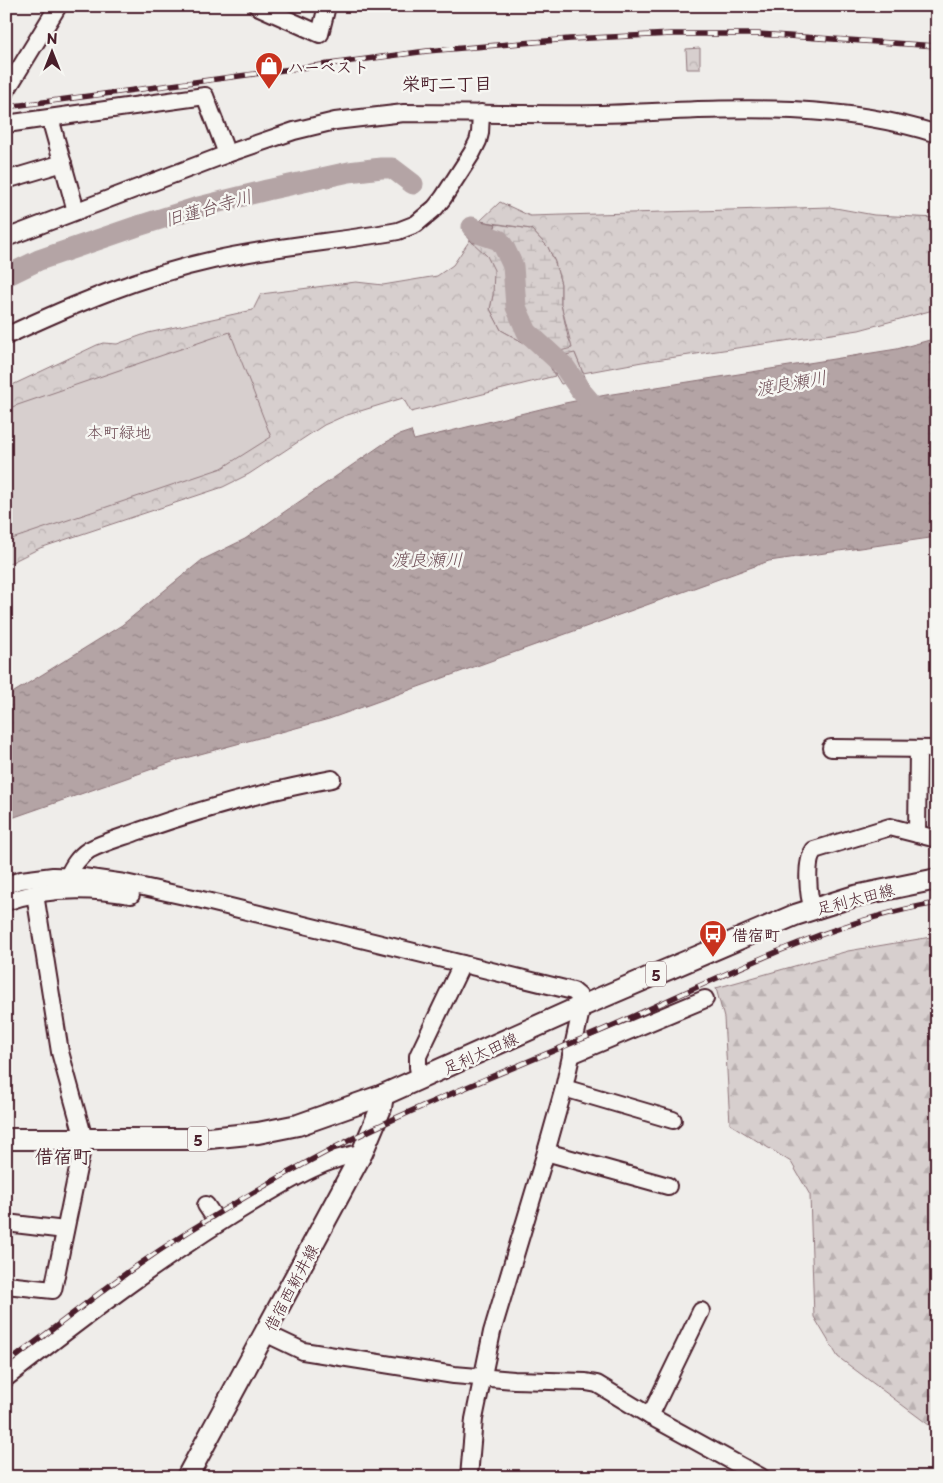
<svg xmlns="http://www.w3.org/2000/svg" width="943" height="1483" font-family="'Playpen Sans','Klee One',sans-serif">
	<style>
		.forest { fill: url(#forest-firs); stroke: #90777c }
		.wetland { fill: url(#wetland-marsh); stroke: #90777c }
		.park { fill: url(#park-crowns); stroke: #90777c }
		.pitch { fill: #d7cfce; stroke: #90777c }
		.water { fill: url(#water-ripples); stroke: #8a6f74 }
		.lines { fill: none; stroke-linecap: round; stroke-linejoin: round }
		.river { stroke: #b4a4a5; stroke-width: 21 }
		.minor-casing { stroke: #4a1f2b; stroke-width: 20 }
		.major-casing { stroke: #4a1f2b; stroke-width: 24 }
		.minor { stroke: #f6f6f2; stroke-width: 16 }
		.major { stroke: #f6f6f2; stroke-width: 20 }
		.rail-casing { stroke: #4a1f2b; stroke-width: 5.5 }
		.rail { stroke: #f6f6f2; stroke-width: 4; stroke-dasharray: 11; stroke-linecap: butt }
		.labels { text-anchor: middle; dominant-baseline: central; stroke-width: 5; stroke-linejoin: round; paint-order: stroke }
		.shield { fill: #f6f6f2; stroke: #7e6067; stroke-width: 1 }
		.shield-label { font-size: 15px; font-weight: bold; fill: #4a1f2b }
		.poi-label { font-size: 16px; font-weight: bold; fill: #4a1f2b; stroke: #f6f6f2; text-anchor: start }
		.park-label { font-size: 16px; fill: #6d4b54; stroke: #f6f6f2 }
		.street-label { font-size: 16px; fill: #4a1f2b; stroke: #f6f6f2 }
		.neighbourhood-label { font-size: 18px; font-weight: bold; fill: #4a1f2b; stroke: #f6f6f2 }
		.water-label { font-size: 18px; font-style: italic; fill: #6f4e56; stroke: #f6f6f2 }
		.quarter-label { font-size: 19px; font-weight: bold; fill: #4a1f2b; stroke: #f6f6f2 }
	</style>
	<defs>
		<pattern id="forest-firs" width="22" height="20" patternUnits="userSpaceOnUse" patternTransform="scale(1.25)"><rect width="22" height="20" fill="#d7cfce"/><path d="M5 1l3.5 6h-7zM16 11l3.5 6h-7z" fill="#bab1b1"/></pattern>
		<pattern id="wetland-marsh" width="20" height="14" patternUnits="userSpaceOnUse" patternTransform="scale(1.25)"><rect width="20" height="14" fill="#d7cfce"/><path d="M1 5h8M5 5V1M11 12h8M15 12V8" fill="none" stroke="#bab1b1"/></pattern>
		<pattern id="park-crowns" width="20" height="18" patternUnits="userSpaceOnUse" patternTransform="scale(1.25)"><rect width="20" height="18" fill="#d7cfce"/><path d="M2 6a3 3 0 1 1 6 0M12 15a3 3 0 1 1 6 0" fill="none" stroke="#bab1b1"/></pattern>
		<pattern id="water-ripples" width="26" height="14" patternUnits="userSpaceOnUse" patternTransform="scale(1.25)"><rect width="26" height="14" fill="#b4a4a5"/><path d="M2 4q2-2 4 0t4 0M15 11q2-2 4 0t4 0" fill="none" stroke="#948587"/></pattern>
	</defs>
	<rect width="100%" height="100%" fill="#efedea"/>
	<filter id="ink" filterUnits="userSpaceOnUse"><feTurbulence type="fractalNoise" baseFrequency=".02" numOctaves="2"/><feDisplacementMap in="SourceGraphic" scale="10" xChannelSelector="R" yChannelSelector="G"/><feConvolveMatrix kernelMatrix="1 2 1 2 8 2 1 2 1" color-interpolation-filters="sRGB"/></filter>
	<g filter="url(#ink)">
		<path class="forest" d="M 937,936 L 937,1431 L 838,1357 L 814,1317 L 810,1195 L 791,1162 L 730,1124 L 724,1018 L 716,988 L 848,951 Z"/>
		<path class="wetland" d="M 496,224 L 531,229 L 548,247 L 555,262 L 561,284 L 561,304 L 568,337 L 586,379 L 561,384 L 540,349 L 526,344 L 501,330 L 490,309 L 493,295 L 473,243 L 490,241 Z"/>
		<g class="park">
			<path d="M 700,48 L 700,69 L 687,69 L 686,49 Z"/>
			<path d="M 500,202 L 530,216 L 830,207 L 874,215 L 937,218 L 937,309 L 859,330 L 642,362 L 583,373 L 575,353 L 546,359 L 555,376 L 411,412 L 403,398 L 344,416 L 324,425 L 249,474 L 223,487 L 40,548 L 6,565 L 6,388 L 97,345 L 103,343 L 117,344 L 148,333 L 253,310 L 261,294 L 356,282 L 383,285 L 437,276 L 453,265 L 470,240 L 487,256 L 494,270 L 493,295 L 490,309 L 501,330 L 526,344 L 540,349 L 544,355 L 572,348 L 561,304 L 561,284 L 555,262 L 548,247 L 531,229 L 480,221 Z"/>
		</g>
		<path class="pitch" d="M 230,332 L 271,437 L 222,468 L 6,541 L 6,409 Z"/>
		<g class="water">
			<path d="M 480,221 L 496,224 L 490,241 L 473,243 L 465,234 L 474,224 Z"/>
			<path d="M 937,338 L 937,537 L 769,561 L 329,719 L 178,760 L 6,820 L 6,697 L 122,625 L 202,560 L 245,539 L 383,444 L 399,435 L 411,431 L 414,440 L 565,403 L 606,395 L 897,349 Z"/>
		</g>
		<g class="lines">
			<g class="river">
				<path d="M 472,227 L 481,234 L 499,240 L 504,247 L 513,266 L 516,307 L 527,332 L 564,366 L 581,391 L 600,413"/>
				<path d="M 6,276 L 39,260 L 135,227 L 195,208 L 267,190 L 349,172 L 381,168 L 392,168 L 413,184"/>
			</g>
			<defs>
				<g id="minor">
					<path d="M 257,6 L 320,34 L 327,6"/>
					<path d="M 6,91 L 58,6"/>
					<path d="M 50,118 L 76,211"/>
					<path d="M 6,124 L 205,96 L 227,154"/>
					<path d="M 6,180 L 63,163"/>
					<path d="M 6,238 L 227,154 L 294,131 L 335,121 L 404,113 C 470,113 535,115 601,114 C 715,110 826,99 937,134"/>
					<path d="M 6,336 C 72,305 141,276 213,260 C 274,246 336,242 398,231 L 416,224 L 435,208 L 443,198 L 472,153 L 478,141 L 480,133 L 481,113"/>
					<path d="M 831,748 L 937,749"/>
					<path d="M 917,834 L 918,750"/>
					<path d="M 68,876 C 73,866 78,857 89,850 C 104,842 123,837 139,831 C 202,809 266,791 332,779"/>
					<path d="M 6,885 L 21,880 L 53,876 L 83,877 L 125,883 L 198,899 L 573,991 L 579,996 L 582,1006 L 564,1088 L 546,1152 L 492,1332 L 474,1419 L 469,1477"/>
					<path d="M 6,902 C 46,887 90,888 131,895"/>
					<path d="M 813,909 C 808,895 805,862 814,850 L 890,827 L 937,839"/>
					<path d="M 571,1055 L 705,999"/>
					<path d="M 420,1078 L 418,1067 L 418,1056 L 462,964"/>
					<path d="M 564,1088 L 673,1120"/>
					<path d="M 546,1152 L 668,1186"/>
					<path d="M 206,1205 L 218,1223"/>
					<path d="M 6,1223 L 65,1230"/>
					<path d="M 6,1285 L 53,1290 L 84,1139 L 60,1052 L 35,894"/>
					<path d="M 265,1333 L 303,1351 L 454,1375 L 514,1380 L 586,1382 L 597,1384 L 650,1416 L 761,1477"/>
					<path d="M 6,1378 C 88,1314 169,1252 258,1199 C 290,1180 325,1158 362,1153"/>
					<path d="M 650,1416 L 701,1311"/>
				</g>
				<g id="major">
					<path d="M 6,1139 L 199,1139 L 258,1133 L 298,1125 L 383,1095 L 582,1006 L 795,915 L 855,896 L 937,879"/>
					<path d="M 187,1477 L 362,1153 L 381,1108 L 383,1095"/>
				</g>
			</defs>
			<use href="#minor" class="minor-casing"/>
			<use href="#major" class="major-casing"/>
			<use href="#minor" class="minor"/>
			<use href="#major" class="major"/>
			<defs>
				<g id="rail">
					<path d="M 6,107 L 427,51 L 570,39 L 672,34 L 758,34 L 937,46"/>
					<path d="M 6,1364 C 47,1334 87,1302 128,1272 C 192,1227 260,1187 330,1150 C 425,1101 526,1064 623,1021 C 723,976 828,921 937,903"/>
				</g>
			</defs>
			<use href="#rail" class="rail-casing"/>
			<use href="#rail" class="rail"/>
		</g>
	</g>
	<defs>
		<symbol id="shop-pin" viewBox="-11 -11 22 30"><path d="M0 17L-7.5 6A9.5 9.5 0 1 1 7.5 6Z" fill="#c8321e" stroke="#f6f6f2"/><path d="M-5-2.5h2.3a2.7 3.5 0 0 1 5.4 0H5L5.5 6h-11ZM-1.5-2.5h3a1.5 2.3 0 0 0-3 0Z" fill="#fff"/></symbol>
		<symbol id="bus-pin" viewBox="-11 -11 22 30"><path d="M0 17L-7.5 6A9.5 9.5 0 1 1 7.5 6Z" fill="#c8321e" stroke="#f6f6f2"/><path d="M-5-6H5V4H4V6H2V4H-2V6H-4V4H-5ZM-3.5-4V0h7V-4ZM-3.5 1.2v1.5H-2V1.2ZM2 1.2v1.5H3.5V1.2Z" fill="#fff"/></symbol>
	</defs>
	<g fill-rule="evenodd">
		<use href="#shop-pin" x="253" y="50" width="32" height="43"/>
		<use href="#bus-pin" x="697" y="918" width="32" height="43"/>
	</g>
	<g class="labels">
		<g class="shield">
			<rect x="646" y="961.5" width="20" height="25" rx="4"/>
			<rect x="188" y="1126.5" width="20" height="25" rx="4"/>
		</g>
		<g class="shield-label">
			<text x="656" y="974">5</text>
			<text x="198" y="1139">5</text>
		</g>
		<g class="poi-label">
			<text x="288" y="66">ハーベスト</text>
			<text x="732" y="934">借宿町</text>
		</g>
		<g class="park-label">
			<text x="119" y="431">本町緑地</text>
		</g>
		<g class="street-label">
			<text transform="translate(855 898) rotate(-15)">足利太田線</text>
			<text transform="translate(480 1052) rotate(-24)">足利太田線</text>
			<text transform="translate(290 1287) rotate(-62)">借宿西新井線</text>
		</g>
		<g class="neighbourhood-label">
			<text x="447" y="82">栄町二丁目</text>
		</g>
		<g class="water-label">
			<text transform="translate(208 207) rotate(-16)">旧蓮台寺川</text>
			<text transform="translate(791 382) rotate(-10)">渡良瀬川</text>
			<text x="427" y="558">渡良瀬川</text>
		</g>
		<g class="quarter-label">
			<text x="63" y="1155">借宿町</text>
		</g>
	</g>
	<rect width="943" height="1483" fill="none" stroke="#f6f6f2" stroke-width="25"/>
	<rect x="12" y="12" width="918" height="1458" fill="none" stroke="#4a1f2b" stroke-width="2" filter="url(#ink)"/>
	<g transform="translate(52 52)" stroke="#f6f6f2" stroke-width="4" paint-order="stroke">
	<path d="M0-4L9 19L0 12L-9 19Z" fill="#4a1f2b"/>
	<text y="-8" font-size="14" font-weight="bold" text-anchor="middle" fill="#4a1f2b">N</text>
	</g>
</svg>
